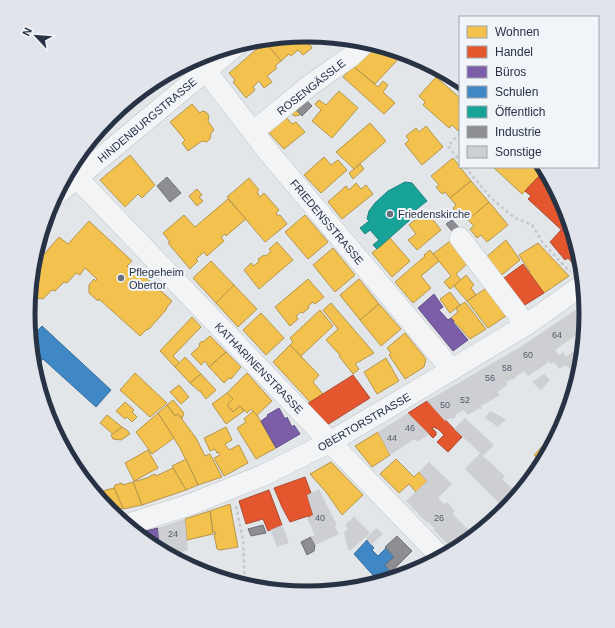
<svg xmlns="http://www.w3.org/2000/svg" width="615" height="628" font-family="Helvetica,sans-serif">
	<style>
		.homes { fill: #f2c14e; stroke: #b5964b }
		.shops { fill: #e4572e; stroke: #ab4c35 }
		.offices { fill: #7b5ea7; stroke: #62518a }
		.schools { fill: #3f88c5; stroke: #386e9f }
		.public { fill: #17a398; stroke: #1c817f }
		.industry { fill: #8d8d92; stroke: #6e727b }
		.building { fill: #cdcfd3 }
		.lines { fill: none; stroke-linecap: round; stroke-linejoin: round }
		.minor-casing { stroke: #c1c4c7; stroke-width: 22 }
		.path { stroke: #c4c7cc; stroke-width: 2.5; stroke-dasharray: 3 3; stroke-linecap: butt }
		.minor { stroke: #f3f4f5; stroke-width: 21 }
		.poi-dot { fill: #69717e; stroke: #f1f4f8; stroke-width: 1.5 }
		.labels { text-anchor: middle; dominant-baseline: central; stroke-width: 4; stroke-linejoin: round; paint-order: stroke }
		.number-label { font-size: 9px; fill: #515a69 }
		.street-label { font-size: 11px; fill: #273245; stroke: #f1f4f8 }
		.poi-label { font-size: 11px; fill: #273245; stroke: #f1f4f8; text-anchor: start }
		.rim { fill: none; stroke: #273245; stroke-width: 5 }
	</style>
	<rect width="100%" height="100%" fill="#e3e6e9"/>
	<g class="homes">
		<path d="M 308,35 L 320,36 L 317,39 L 315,37 L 308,42 L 312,48 L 303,55 L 298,50 L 291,56 L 289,54 L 281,61 L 265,42 L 270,38 Z"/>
		<path d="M 265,42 L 281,61 L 275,66 L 277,68 L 267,76 L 272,82 L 264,88 L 259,81 L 253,87 L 255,90 L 246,98 L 233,82 L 235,80 L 229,73 Z"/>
		<path d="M 373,43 L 404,53 L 375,84 L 353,66 Z"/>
		<path d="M 353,66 L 378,87 L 383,81 L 388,85 L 383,92 L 395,103 L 384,114 L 343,77 Z"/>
		<path d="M 436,77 L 460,98 L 460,128 L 458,131 L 452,125 L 449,128 L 423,105 L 425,102 L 419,96 Z"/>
		<path d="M 339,91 L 358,108 L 332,138 L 312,121 L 321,110 L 315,104 L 319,100 L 326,105 Z"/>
		<path d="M 192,104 L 200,113 L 202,111 L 206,112 L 209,116 L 208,121 L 214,130 L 211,133 L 210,139 L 207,142 L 202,141 L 188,151 L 182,143 L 185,140 L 170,122 Z"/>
		<path d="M 292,106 L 300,114 L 300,115 L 294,116 L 288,109 Z"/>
		<path d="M 286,117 L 292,124 L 296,122 L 305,132 L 284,149 L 268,132 Z"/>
		<path d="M 370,123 L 386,141 L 354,169 L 336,152 Z"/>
		<path d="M 426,126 L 443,147 L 422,165 L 405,144 L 409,140 L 406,136 L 416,128 L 419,132 Z"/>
		<path d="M 130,155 L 155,185 L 142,198 L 138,194 L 125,207 L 100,180 Z"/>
		<path d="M 324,157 L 331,165 L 338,160 L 347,170 L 321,193 L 304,175 Z"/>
		<path d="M 453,158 L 471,181 L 450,198 L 445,192 L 442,194 L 436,187 L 439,185 L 431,176 Z"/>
		<path d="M 360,164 L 364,169 L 353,179 L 349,173 Z"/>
		<path d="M 493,167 L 536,167 L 542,173 L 522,194 Z"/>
		<path d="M 249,178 L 259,190 L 257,192 L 260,197 L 264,193 L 279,210 L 276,213 L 278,216 L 280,215 L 287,224 L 265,242 L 227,197 Z"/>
		<path d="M 471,181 L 489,202 L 468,220 L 463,213 L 459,216 L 453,208 L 456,205 L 450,198 Z"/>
		<path d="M 356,183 L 361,189 L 366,185 L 373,194 L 342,219 L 328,202 L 346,186 L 349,190 Z"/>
		<path d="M 197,189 L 202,195 L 199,197 L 203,201 L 197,206 L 189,196 Z"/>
		<path d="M 228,199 L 246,219 L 226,236 L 225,234 L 221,237 L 224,241 L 207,256 L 204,252 L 196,259 L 198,261 L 190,269 L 168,243 L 170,242 L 163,233 L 184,215 L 195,227 Z"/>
		<path d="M 489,202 L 508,225 L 487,242 L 481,235 L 477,238 L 470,229 L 474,226 L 468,220 Z"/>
		<path d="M 426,211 L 441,230 L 417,250 L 408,240 L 416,234 L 409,225 Z"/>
		<path d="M 305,215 L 328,242 L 308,259 L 285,232 Z"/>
		<path d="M 89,221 L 132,261 L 127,266 L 140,277 L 143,275 L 172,301 L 167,307 L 166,310 L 149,329 L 146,330 L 140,336 L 99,299 L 98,301 L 89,293 L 89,285 L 94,279 L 96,281 L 97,279 L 85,268 L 80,275 L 76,273 L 67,283 L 64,282 L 55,291 L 52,290 L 43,299 L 39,298 L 30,308 L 29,307 L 33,267 L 59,237 L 68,244 Z"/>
		<path d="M 390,238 L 410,261 L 392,277 L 372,253 Z"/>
		<path d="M 506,240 L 520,260 L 498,278 L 484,259 Z"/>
		<path d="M 450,241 L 468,263 L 456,274 L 461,280 L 450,289 L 444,282 L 451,276 L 433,254 Z"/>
		<path d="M 277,242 L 293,260 L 259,289 L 244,270 L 251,263 L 254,266 L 259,261 L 258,259 L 264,255 L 266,256 L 271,251 L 269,249 Z"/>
		<path d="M 538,243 L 569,276 L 544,293 L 528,273 L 530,272 L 519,255 Z"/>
		<path d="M 333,248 L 355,275 L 335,292 L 313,265 Z"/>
		<path d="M 430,250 L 439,261 L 421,276 L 431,288 L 413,303 L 395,282 L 425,256 L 424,255 Z"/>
		<path d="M 211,261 L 234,285 L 216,303 L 193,278 Z"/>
		<path d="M 466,275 L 474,285 L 471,288 L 476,295 L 467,301 L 454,286 Z"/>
		<path d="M 308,279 L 324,297 L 315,304 L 313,302 L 308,306 L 309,308 L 303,313 L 301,312 L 296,316 L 298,319 L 290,326 L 275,307 Z"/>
		<path d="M 359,279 L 379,304 L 360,320 L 340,295 Z"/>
		<path d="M 234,285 L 257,309 L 238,327 L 216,303 Z"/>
		<path d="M 488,287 L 509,314 L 488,328 L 467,301 Z"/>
		<path d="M 450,292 L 460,305 L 450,313 L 440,299 Z"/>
		<path d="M 465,302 L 486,329 L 470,339 L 451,318 L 458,312 L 456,308 Z"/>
		<path d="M 331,303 L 374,353 L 355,364 L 359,369 L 353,374 L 339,356 L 340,355 L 326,340 L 338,329 L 323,310 Z"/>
		<path d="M 379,304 L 401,329 L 381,346 L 360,320 Z"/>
		<path d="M 320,310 L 333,326 L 301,356 L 290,345 L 293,342 L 290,338 Z"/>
		<path d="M 261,313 L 284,338 L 266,355 L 243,330 Z"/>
		<path d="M 28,315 L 37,324 L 32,329 L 36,333 L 30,339 Z"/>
		<path d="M 192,317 L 201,327 L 173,356 L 180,363 L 175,367 L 160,351 Z"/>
		<path d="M 405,333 L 426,359 L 424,367 L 405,379 L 389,355 L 391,353 L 387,348 Z"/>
		<path d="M 210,336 L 226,352 L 209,367 L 205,361 L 201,365 L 191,354 L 200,346 L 199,344 L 202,341 L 203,342 Z"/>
		<path d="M 290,345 L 319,375 L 313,382 L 323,394 L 310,402 L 273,362 Z"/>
		<path d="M 226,352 L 241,367 L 231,379 L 229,378 L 224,383 L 209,367 Z"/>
		<path d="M 185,357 L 201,374 L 190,383 L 175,367 Z"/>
		<path d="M 386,358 L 399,381 L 377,394 L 364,372 Z"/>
		<path d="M 135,373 L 167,403 L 150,417 L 120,390 Z"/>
		<path d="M 247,373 L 272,401 L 257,415 L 251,409 L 247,413 L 240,406 L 233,412 L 227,405 L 233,399 L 227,393 Z"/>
		<path d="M 201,374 L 216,390 L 206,399 L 200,391 L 199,391 L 190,383 Z"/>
		<path d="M 179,385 L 189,397 L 181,404 L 170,392 Z"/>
		<path d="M 227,393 L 233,399 L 227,405 L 233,412 L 240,406 L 244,411 L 226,424 L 212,404 Z"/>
		<path d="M 173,400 L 184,413 L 182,419 L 178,414 L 175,416 L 167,405 Z"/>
		<path d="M 125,402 L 134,410 L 132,412 L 137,417 L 132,422 L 127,417 L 125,419 L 116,411 Z"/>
		<path d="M 167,405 L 175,416 L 178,414 L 196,438 L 205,456 L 210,454 L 222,477 L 198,485 L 180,448 L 158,413 Z"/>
		<path d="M 253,411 L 257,415 L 276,448 L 256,459 L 237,428 L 246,422 L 244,419 Z"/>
		<path d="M 158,413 L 174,438 L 152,454 L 136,432 Z"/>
		<path d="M 107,415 L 122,427 L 113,434 L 100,423 Z"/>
		<path d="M 562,425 L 563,426 L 543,464 L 534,455 Z"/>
		<path d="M 122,427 L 128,431 L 130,434 L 121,440 L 113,439 L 111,435 Z"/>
		<path d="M 226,427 L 232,440 L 225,444 L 229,450 L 239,445 L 248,463 L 224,476 L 214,458 L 220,455 L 218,452 L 217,453 L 215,449 L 210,451 L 204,438 Z"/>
		<path d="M 378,432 L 390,455 L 372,467 L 355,446 Z"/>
		<path d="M 148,450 L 158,468 L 134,481 L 125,463 Z"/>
		<path d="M 186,459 L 198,485 L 186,490 L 172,466 Z"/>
		<path d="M 396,459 L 414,477 L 419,472 L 427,481 L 416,492 L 409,484 L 399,493 L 380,474 Z"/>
		<path d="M 331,462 L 363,495 L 342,515 L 326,492 L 310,474 Z"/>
		<path d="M 173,468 L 186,490 L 142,505 L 133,482 L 150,477 L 150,476 L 155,474 L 156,476 Z"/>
		<path d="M 133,482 L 142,505 L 123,509 L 114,488 L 115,485 L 122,483 L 123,485 Z"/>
		<path d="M 114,488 L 123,508 L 109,511 L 95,493 Z"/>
		<path d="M 230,504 L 238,547 L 220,550 L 217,549 L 214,534 L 216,534 L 215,532 L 213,532 L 210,511 Z"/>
		<path d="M 210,511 L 213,534 L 187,540 L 185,519 Z"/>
	</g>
	<g class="shops">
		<path d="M 540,175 L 545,181 L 548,178 L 552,181 L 566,207 L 573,230 L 567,235 L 528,199 L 531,196 L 525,191 Z"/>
		<path d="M 561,230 L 567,235 L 573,230 L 582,260 L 582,266 L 578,269 L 568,258 L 565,260 L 550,242 Z"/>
		<path d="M 523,264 L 544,293 L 520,308 L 500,281 Z"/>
		<path d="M 353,375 L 370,398 L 327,425 L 307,404 Z"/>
		<path d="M 427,401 L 462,437 L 448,452 L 437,442 L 444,435 L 438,429 L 433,427 L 432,428 L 436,432 L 436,435 L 433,438 L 408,413 Z"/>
		<path d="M 305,477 L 311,493 L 307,495 L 313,515 L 309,517 L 308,516 L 290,522 L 282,507 L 274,488 Z"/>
		<path d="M 269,490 L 282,525 L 268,531 L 263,519 L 246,524 L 239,501 Z"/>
	</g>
	<g class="offices">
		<path d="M 434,294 L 443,307 L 439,310 L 448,320 L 451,318 L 454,321 L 453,322 L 468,340 L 453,351 L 418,308 Z"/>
		<path d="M 279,408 L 285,419 L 287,417 L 292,427 L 294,425 L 300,434 L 276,448 L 261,421 L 268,416 L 267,415 Z"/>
		<path d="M 158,528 L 160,550 L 152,546 L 136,533 Z"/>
	</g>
	<g class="schools">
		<path d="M 42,326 L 111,390 L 96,407 L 43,359 L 34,369 L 30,339 Z"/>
		<path d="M 367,540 L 374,548 L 372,550 L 378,556 L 386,548 L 394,557 L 385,565 L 391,572 L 379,582 L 354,554 Z"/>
	</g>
	<path class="public" d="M 405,182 L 412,183 L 427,201 L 408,216 L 411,219 L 377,249 L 373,245 L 379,240 L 370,230 L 365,234 L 360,228 L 369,221 L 367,219 L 369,211 L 375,203 L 388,191 Z"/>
	<g class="industry">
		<path d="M 303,97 L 312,106 L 302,116 L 292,106 Z"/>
		<path d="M 167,177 L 181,193 L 170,202 L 157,186 Z"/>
		<path d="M 452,220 L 462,231 L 456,236 L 446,224 Z"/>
		<path d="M 263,525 L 266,533 L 251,536 L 248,529 Z"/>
		<path d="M 397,536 L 412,551 L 391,572 L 385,565 L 394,557 L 385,547 Z"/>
		<path d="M 311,537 L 315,545 L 314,551 L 307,555 L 301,542 Z"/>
	</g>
	<g class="building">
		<path d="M 586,303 L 587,314 L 585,338 L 580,340 L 576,335 L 555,350 L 559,355 L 563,352 L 566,357 L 580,346 L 583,350 L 582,362 L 571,370 L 566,365 L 559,369 L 554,362 L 551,364 L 547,358 L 546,358 L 549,362 L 528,376 L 524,371 L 515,377 L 516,378 L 513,380 L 512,379 L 506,382 L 508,384 L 498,392 L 500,395 L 481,406 L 482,409 L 481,410 L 480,408 L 468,415 L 463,410 L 455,415 L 456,417 L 452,419 L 450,418 L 445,421 L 427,401 L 522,346 Z"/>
		<path d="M 544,374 L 550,380 L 541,390 L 532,382 Z"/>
		<path d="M 490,411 L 506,419 L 498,427 L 485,418 Z"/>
		<path d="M 408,413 L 429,434 L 417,442 L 415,439 L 390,455 L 378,432 Z"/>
		<path d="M 465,418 L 494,445 L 483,456 L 505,476 L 502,479 L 517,493 L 515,497 L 517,498 L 502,514 L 508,504 L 501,500 L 499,503 L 465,469 L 480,453 L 454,429 Z"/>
		<path d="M 429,462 L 452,484 L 438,498 L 444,504 L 447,502 L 455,511 L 453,514 L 470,532 L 463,538 L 465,541 L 454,551 L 434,530 L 435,529 L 428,522 L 427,523 L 406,501 L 427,481 L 419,472 Z"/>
		<path d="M 319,489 L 337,525 L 335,526 L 339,534 L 315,545 L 311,537 L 315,535 L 307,518 L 313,515 L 307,495 Z"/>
		<path d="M 354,516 L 370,533 L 350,551 L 348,549 L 344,533 L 348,529 L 345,525 Z"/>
		<path d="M 185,519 L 188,550 L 179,553 L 178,551 L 174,552 L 175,555 L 171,556 L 160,550 L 158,528 Z"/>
		<path d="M 282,525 L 289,543 L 277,547 L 270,530 Z"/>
		<path d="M 377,528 L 383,534 L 371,545 L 366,538 Z"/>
	</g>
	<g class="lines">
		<defs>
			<g id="minor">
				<path d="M 206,71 L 270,154 L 452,370"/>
				<path d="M 253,132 L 309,86 L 350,57 L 367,41"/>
				<path d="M 77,178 L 330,442 L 442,558"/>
				<path d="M 55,196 L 238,44"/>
				<path d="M 460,238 L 526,325"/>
				<path d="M 126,525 L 189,505 L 264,475 L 330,442 L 391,406 L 526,325 L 584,284"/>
			</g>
		</defs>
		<use href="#minor" class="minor-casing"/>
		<g class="path">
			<path d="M 460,133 L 448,146 L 460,161"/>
			<path d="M 465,167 L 491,198 L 515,218 L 532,225 L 543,243 L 570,272"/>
			<path d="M 236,506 L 243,540 L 245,585"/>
			<path d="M 242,585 L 260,584"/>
		</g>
		<use href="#minor" class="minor"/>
	</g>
	<g class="poi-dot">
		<circle cx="390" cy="214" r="4"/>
		<circle cx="121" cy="278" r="4"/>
	</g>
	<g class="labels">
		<g class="number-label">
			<text x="557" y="335">64</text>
			<text x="528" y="355">60</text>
			<text x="507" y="368">58</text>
			<text x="490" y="378">56</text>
			<text x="465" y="400">52</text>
			<text x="445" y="405">50</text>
			<text x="410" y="428">46</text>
			<text x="392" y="438">44</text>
			<text x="320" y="518">40</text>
			<text x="439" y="518">26</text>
			<text x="173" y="534">24</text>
		</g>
		<g class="street-label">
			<text transform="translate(311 87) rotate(-38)">ROSENGÄSSLE</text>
			<text transform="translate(147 120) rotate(-40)">HINDENBURGSTRASSE</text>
			<text transform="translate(327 222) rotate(50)">FRIEDENSSTRASSE</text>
			<text transform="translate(259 368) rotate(46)">KATHARINENSTRASSE</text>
			<text transform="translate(364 422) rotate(-30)">OBERTORSTRASSE</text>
		</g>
		<g class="poi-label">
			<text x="398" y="214">Friedenskirche</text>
			<text x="129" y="272">Pflegeheim<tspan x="129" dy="13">Obertor</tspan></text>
		</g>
	</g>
	<path d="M0 0H615V628H0ZM35 314a272 272 0 1 1 544 0a272 272 0 1 1-544 0Z" fill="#e1e4ea" fill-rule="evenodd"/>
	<path class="rim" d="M35 314a272 272 0 1 1 544 0a272 272 0 1 1-544 0Z"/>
	<rect x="459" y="16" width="140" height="152" fill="#f1f4f8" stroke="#a0a6b0"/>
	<rect x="467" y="26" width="20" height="12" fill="#f2c14e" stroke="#a0a6b0"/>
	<text x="495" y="36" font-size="12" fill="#273245">Wohnen</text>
	<rect x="467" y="46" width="20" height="12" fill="#e4572e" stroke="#a0a6b0"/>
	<text x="495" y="56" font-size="12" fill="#273245">Handel</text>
	<rect x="467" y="66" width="20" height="12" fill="#7b5ea7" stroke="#a0a6b0"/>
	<text x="495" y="76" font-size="12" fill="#273245">Büros</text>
	<rect x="467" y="86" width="20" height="12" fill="#3f88c5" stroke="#a0a6b0"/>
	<text x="495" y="96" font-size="12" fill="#273245">Schulen</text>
	<rect x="467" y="106" width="20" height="12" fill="#17a398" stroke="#a0a6b0"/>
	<text x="495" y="116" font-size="12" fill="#273245">Öffentlich</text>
	<rect x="467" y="126" width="20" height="12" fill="#8d8d92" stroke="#a0a6b0"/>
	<text x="495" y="136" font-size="12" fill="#273245">Industrie</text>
	<rect x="467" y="146" width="20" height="12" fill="#cdcfd3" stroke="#a0a6b0"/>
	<text x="495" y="156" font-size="12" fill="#273245">Sonstige</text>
	<g transform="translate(36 36) rotate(296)" stroke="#f1f4f8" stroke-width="3" paint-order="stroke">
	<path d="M0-3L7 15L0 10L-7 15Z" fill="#273245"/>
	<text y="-6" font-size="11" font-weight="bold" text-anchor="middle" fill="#273245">N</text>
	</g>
</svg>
